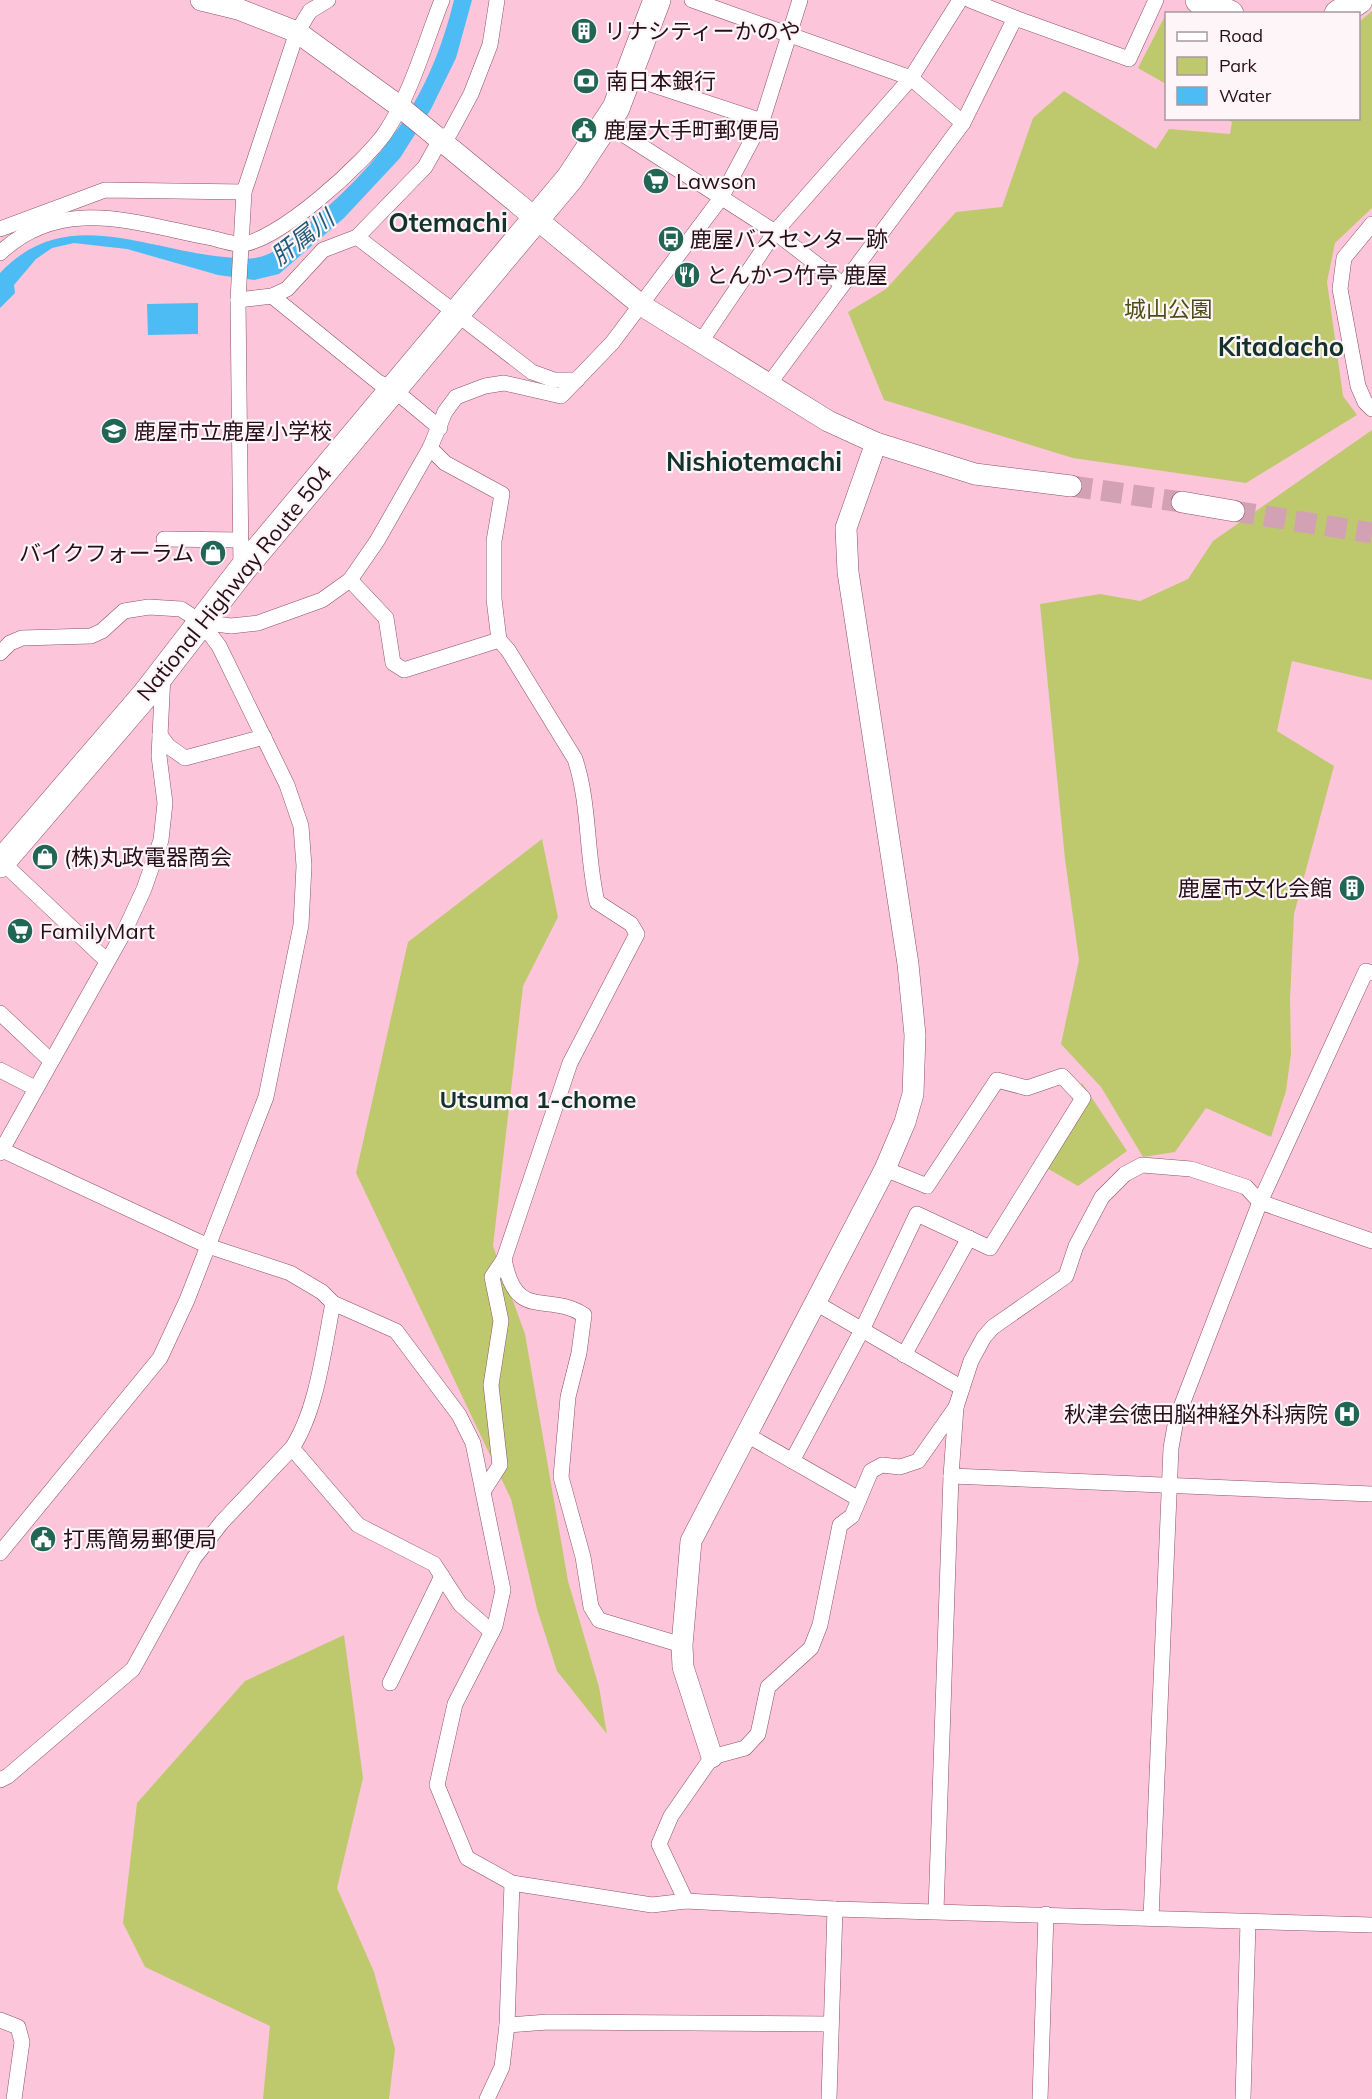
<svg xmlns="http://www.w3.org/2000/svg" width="1372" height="2099" font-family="Mulish,'Noto Sans JP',sans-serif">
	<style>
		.green { fill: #bec96d }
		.water { fill: #4dbcf5 }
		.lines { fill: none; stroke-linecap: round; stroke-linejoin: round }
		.secondary-tunnel { stroke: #d2a1b3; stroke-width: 21; stroke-dasharray: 21 10; stroke-linecap: butt }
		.street-casing { stroke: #8d5169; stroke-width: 16 }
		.secondary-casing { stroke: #8d5169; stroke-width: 22 }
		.highway-casing { stroke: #8d5169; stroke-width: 28 }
		.street { stroke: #fff; stroke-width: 15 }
		.secondary { stroke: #fff; stroke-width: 21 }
		.highway { stroke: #fff; stroke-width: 27 }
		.labels { text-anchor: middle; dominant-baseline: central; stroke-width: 4.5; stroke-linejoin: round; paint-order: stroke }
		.poi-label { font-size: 22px; fill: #270f19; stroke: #fdf5f8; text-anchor: start }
		.park-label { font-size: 22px; fill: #494e18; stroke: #fdf5f8 }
		.street-label { font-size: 22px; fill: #270f19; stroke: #fdf5f8 }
		.water-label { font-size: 24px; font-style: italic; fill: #235c7a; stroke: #fdf5f8 }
		.neighbourhood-label { font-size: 24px; font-weight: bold; fill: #13322a; stroke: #fdf5f8 }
		.quarter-label { font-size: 26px; font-weight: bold; fill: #13322a; stroke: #fdf5f8 }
	</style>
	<rect width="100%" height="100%" fill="#fdc5d9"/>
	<g class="green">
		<path d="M 1372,11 L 1372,208 L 1335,243 L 1327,282 L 1343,396 L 1357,415 L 1246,483 L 1073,458 L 884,400 L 848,312 L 886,289 L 956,212 L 1002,207 L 1033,118 L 1064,91 L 1156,149 L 1169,129 L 1230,134 L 1232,122 L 1226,119 L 1358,118 L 1359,22 Z"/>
		<path d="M 1166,14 L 1166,84 L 1138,68 Z"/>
		<path d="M 1372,430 L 1372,680 L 1292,661 L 1277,731 L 1334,766 L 1294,914 L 1290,999 L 1291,1053 L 1286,1091 L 1271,1137 L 1206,1108 L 1175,1152 L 1143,1157 L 1101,1087 L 1061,1044 L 1079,960 L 1065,859 L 1040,604 L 1100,594 L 1140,601 L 1188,579 L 1213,541 Z"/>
		<path d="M 542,839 L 558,917 L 523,986 L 493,1246 L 525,1334 L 568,1581 L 599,1687 L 607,1734 L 557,1671 L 537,1609 L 511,1499 L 356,1173 L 408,942 Z"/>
		<path d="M 1082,1083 L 1127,1151 L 1078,1186 L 1038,1163 Z"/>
		<path d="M 344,1635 L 363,1778 L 337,1888 L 374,1972 L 395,2049 L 389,2099 L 263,2099 L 270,2026 L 145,1967 L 123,1923 L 137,1803 L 245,1681 Z"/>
	</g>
	<g class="water">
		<path d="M 454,0 L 472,0 L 456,58 L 431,109 L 400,158 L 344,218 L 279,274 L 254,280 L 218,275 L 127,249 L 74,243 L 52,248 L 36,259 L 14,285 L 15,293 L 0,308 L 0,273 C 63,206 139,247 215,256 C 227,257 243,260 255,258 C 276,255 293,237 308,224 C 385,159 430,98 454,0 Z"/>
		<path d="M 198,303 L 198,334 L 148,335 L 147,304 Z"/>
	</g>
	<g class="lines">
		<g class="secondary-tunnel">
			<path d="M 1071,486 L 1182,502"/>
			<path d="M 1234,511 L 1372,533"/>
		</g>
		<defs>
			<g id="street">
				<path d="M 692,0 L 911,78 L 963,123"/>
				<path d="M 970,0 L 1015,18"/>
				<path d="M 629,77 L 762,121"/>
				<path d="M 607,124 L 775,232 L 842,284"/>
				<path d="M 1372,224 L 1344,258 L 1340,289 L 1358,386 L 1365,402 L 1372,409"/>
				<path d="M 0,229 L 105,190 L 244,192"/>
				<path d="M 357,237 L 532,372 L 554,380 L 577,380"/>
				<path d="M 0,253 C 61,195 134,223 207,237 C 217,239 228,243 238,244 C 273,247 369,159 387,130 C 412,91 425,43 442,0"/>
				<path d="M 272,296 L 378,382 L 393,389 L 440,428"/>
				<path d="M 238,300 L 272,296 L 287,289 L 323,250 L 357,237 L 425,167 L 440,140 L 450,133 L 471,94 L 490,45 L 497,0"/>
				<path d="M 700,343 L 775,232 L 911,78 L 960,0"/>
				<path d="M 769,384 L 963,123 L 1015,18 L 1129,59 L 1156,0"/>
				<path d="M 430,448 L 445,463 L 502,494 L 494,541 L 494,599 L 499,640"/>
				<path d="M 164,539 L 241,540"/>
				<path d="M 241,568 L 238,300 L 244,192 L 297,32 L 310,11 L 328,0"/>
				<path d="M 350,580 L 386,618 L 393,663 L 404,670 L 499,640 L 508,650 L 575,759 C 590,804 586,855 597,902 L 631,924 L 637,934 L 570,1063 L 504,1259 L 492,1277 L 501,1321 L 491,1385 L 500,1465 L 484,1490"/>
				<path d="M 201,622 L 231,626 L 258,623 L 322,600 L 350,580 L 377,541 L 430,448 L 445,412 L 456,397 L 485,386 L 504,383 L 561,396 L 612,343 L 721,198 L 762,121 L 800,0"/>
				<path d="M 0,653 L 10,643 L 22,638 L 91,636 L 102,631 L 124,611 L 149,607 L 181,609 L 201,622 L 219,646 L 287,785 L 301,826 L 304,866 L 301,925 L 266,1097 L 187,1300 L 160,1358 L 0,1553"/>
				<path d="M 160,735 L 168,746 L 185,758 L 264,737"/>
				<path d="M 2,862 L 107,961"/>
				<path d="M 0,1013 L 50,1060"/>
				<path d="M 0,1070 L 35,1088"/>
				<path d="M 0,1149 L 208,1246 L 290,1273 L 322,1292 L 333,1303 L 396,1331 L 459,1415 L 473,1443 L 503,1590 L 495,1626 L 455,1704 L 437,1785 L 467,1858 L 512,1883 L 652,1905 L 686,1901 L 835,1909 L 1372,1925"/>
				<path d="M 0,1153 L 124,932 L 144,889 L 161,840 L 165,803 L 159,756 L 163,675"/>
				<path d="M 504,1259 C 516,1323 547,1291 584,1315 L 579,1353 L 568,1397 L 561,1477 L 583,1557 L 591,1607 L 599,1620 L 682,1645"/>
				<path d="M 816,1303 L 962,1388"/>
				<path d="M 904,1355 L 969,1238"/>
				<path d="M 747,1435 L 859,1499"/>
				<path d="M 292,1448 L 358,1525 L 434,1564 L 460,1604 L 492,1632"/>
				<path d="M 792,1461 L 862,1330 L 917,1214 L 990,1248 L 1083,1098 L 1062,1076 L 1027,1088 L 997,1080 L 927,1186 L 885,1169"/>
				<path d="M 951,1476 L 1372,1494"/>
				<path d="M 390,1683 L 442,1576"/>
				<path d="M 0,1780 L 8,1776 L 133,1669 L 194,1558 L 222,1522 L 292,1448 C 317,1410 324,1348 333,1303"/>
				<path d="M 686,1901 L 659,1844 L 671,1816 L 712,1757 L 745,1748 L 758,1734 L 768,1687 L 811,1648 L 820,1625 L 840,1525 L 852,1516 L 871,1471 L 882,1465 L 900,1467 L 918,1461 L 956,1407"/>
				<path d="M 936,1911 L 951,1476 L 956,1407 L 971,1361 L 984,1337 L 993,1327 L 1066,1276 L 1076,1246 L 1102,1197 L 1125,1174 L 1142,1165 L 1191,1169 L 1246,1187 L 1260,1202 L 1366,971 L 1372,973"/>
				<path d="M 1151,1918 L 1171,1448 L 1176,1420 L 1260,1202 L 1372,1241"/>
				<path d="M 0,2020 L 18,2027 L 22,2042 L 14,2099"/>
				<path d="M 507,2025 L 548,2022 L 831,2024"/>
				<path d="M 487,2099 L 502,2067 L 507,2025 L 512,1883"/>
				<path d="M 829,2099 L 835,1909"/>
				<path d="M 1040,2099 L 1046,1914"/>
				<path d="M 1243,2099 L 1248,1922"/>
			</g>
			<g id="secondary">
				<path d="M 201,0 L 238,9 L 297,32 L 399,106 L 641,305 L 828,421 L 876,443 L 975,474 L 1071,486"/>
				<path d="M 1182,502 L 1234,511"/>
				<path d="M 712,1757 L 683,1667 L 682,1645 L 691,1541 L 885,1169 L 905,1122 L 913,1094 L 915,1035 L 908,964 L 848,572 L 846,528 L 876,443"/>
			</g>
			<g id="highway">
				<path d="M 1199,0 L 1230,14"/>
				<path d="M 1338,14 L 1359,0"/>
				<path d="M 0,864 L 146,694 L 241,571 L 570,178 L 616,108 L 657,0"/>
			</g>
		</defs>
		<use href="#street" class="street-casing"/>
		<use href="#secondary" class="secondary-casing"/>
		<use href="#highway" class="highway-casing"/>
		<use href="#street" class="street"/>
		<use href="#secondary" class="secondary"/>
		<use href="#highway" class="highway"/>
	</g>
	<defs>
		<symbol id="building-disc" viewBox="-11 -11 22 22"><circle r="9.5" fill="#216555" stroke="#fdf5f8"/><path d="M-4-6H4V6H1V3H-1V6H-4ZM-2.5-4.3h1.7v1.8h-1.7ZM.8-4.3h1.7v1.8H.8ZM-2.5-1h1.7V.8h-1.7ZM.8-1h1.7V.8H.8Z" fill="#fff"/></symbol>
		<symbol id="bank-disc" viewBox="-11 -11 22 22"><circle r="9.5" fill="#216555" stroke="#fdf5f8"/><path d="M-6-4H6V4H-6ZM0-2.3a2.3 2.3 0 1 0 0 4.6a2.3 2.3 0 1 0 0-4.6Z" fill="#fff"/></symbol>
		<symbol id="civic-disc" viewBox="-11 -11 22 22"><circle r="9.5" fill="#216555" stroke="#fdf5f8"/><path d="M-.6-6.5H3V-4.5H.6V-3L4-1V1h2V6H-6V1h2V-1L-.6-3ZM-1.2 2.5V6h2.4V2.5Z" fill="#fff"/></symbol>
		<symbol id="supermarket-disc" viewBox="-11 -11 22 22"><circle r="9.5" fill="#216555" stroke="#fdf5f8"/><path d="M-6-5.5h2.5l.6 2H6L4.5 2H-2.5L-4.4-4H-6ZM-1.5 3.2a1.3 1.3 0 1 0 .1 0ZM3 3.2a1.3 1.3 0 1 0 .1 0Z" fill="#fff"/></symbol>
		<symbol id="bus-disc" viewBox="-11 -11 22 22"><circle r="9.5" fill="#216555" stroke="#fdf5f8"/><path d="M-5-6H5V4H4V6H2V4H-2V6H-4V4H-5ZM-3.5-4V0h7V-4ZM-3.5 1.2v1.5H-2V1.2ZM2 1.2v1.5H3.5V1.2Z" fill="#fff"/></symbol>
		<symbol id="restaurant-disc" viewBox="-11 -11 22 22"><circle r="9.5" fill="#216555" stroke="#fdf5f8"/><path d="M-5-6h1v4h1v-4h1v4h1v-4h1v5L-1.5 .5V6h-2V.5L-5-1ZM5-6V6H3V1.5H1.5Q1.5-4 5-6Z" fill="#fff"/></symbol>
		<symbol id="school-disc" viewBox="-11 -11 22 22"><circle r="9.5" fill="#216555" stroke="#fdf5f8"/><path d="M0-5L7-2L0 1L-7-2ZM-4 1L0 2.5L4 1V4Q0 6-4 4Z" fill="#fff"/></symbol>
		<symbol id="shop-disc" viewBox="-11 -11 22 22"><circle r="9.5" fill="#216555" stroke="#fdf5f8"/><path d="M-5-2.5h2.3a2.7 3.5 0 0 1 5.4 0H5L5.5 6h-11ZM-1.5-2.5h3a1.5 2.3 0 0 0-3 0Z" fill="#fff"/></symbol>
		<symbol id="hospital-disc" viewBox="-11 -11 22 22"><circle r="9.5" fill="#216555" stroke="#fdf5f8"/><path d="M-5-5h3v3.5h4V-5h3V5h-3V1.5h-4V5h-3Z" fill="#fff"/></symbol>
	</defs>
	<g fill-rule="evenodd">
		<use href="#building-disc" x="569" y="16" width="30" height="30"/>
		<use href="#bank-disc" x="571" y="66" width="30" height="30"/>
		<use href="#civic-disc" x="569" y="115" width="30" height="30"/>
		<use href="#supermarket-disc" x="641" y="166" width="30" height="30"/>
		<use href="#bus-disc" x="656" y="224" width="30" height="30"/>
		<use href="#restaurant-disc" x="672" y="260" width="30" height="30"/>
		<use href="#school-disc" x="99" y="416" width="30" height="30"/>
		<use href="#shop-disc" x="198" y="538" width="30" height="30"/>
		<use href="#shop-disc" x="30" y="842" width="30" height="30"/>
		<use href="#building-disc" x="1337" y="873" width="30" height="30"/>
		<use href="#supermarket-disc" x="5" y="916" width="30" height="30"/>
		<use href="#hospital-disc" x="1332" y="1399" width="30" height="30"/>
		<use href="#civic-disc" x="28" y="1524" width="30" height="30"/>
	</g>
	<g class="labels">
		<g class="poi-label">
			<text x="604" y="31">リナシティーかのや</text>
			<text x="606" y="81">南日本銀行</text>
			<text x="604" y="130">鹿屋大手町郵便局</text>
			<text x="676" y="181">Lawson</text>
			<text x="690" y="239">鹿屋バスセンター跡</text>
			<text x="706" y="275">とんかつ竹亭 鹿屋</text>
			<text x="134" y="431">鹿屋市立鹿屋小学校</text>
			<text x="194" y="553" text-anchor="end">バイクフォーラム</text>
			<text x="64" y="857">(株)丸政電器商会</text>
			<text x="1332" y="888" text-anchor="end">鹿屋市文化会館</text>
			<text x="40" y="931">FamilyMart</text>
			<text x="1328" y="1414" text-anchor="end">秋津会徳田脳神経外科病院</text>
			<text x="63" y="1539">打馬簡易郵便局</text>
		</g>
		<g class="park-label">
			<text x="1168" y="309">城山公園</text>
		</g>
		<g class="street-label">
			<text transform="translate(234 583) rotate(-51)">National Highway Route 504</text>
		</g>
		<g class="water-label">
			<text transform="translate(302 237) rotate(-38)">肝属川</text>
		</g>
		<g class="neighbourhood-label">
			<text x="538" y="1099">Utsuma 1-chome</text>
		</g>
		<g class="quarter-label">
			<text x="448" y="222">Otemachi</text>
			<text x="1281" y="346">Kitadacho</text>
			<text x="754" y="461">Nishiotemachi</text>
		</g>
	</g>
	<rect x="1165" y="12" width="195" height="108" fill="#fdf5f8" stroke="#a7999f" stroke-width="1.5"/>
	<rect x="1177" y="32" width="30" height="9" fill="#ffffff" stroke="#a7999f" stroke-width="1.5"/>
	<text x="1219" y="42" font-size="18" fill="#270f19">Road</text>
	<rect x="1177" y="57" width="30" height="18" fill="#bec96d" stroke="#a7999f" stroke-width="1.5"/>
	<text x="1219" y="72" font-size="18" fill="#270f19">Park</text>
	<rect x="1177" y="87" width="30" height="18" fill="#4dbcf5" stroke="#a7999f" stroke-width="1.5"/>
	<text x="1219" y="102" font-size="18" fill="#270f19">Water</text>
</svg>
